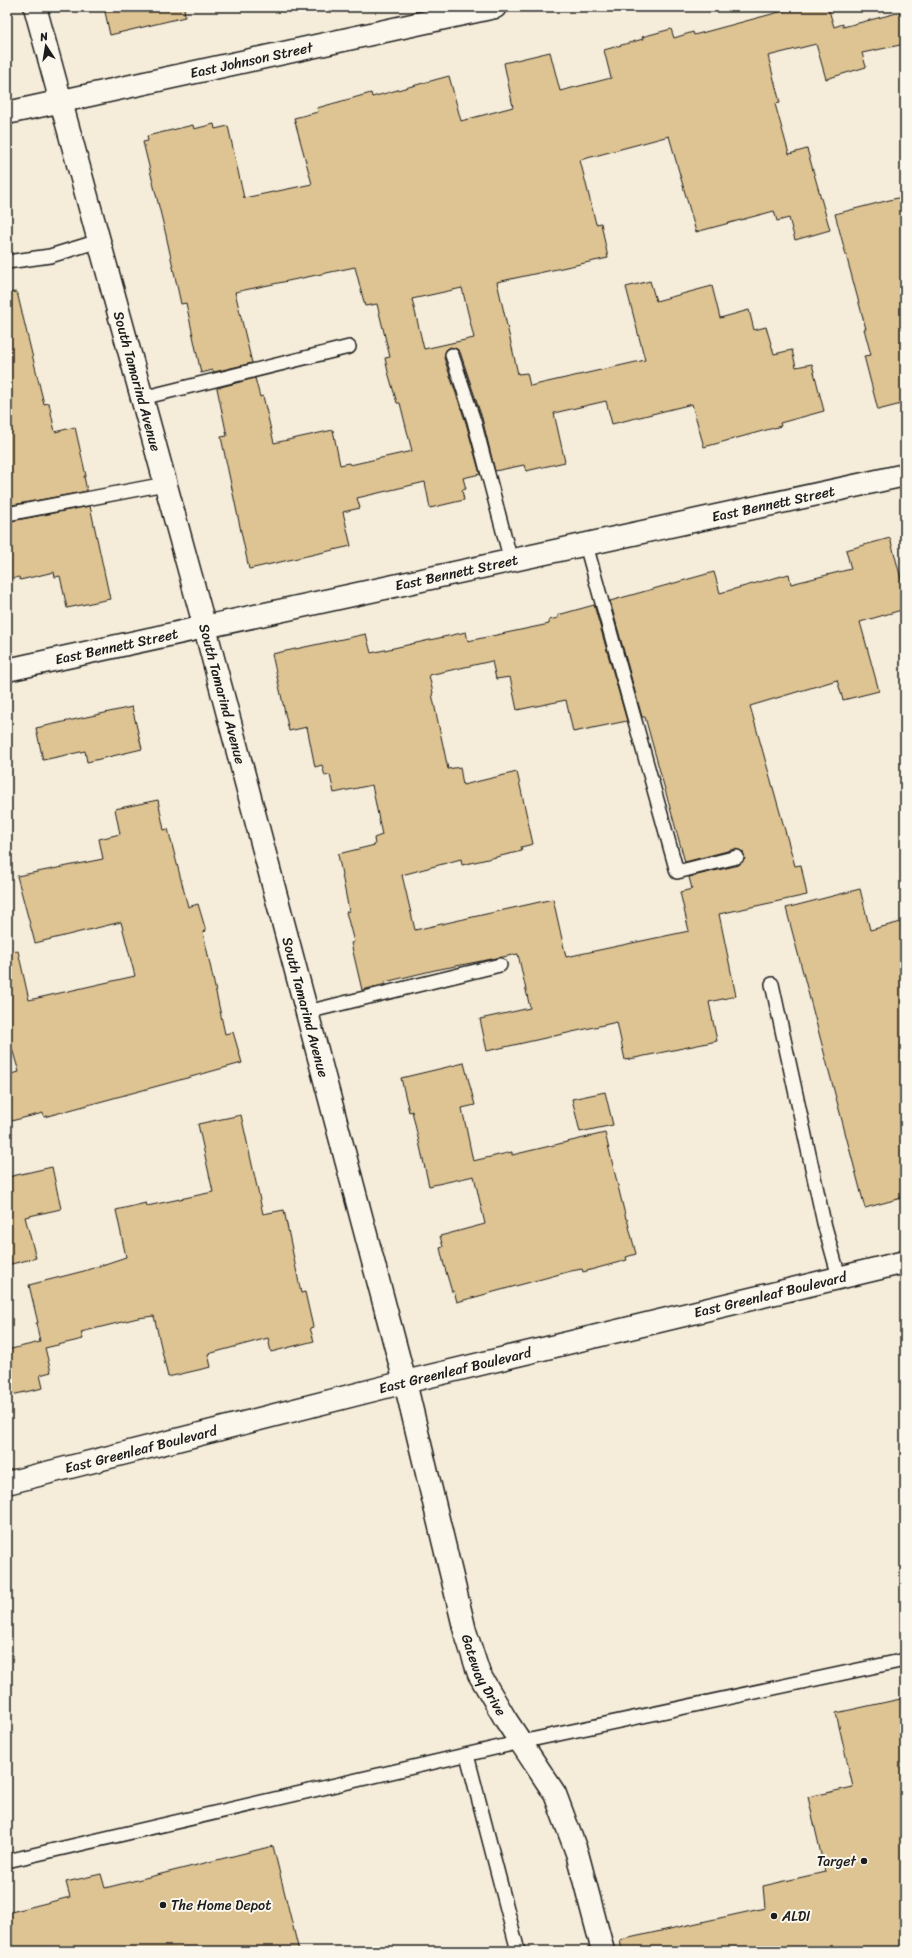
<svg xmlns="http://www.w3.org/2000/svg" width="912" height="1958" font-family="Sriracha,sans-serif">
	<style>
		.building { fill: #dec493; stroke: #1c1c1c; fill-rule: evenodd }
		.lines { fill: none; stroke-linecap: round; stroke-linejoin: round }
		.lane-casing { stroke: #1c1c1c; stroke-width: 16 }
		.street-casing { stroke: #1c1c1c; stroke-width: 25 }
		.secondary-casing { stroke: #1c1c1c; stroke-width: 25 }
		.lane { stroke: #fbf7ec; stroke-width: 13 }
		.street { stroke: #fbf7ec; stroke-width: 22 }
		.secondary { stroke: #fbf7ec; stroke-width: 22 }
		.poi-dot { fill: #1c1c1c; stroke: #fbf7ec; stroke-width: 1.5 }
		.labels { text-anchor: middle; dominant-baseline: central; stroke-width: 4; stroke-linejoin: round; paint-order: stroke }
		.street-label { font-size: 14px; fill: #1c1c1c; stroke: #fbf7ec }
		.poi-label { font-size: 14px; fill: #1c1c1c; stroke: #fbf7ec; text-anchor: start }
	</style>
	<rect width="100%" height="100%" fill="#f5edda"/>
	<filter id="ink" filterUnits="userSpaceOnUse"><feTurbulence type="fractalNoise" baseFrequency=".025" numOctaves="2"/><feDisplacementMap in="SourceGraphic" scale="8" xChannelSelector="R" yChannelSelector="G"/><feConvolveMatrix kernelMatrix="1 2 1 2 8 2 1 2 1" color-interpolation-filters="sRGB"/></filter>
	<g filter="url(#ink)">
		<g class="building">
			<path d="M 104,7 L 184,7 L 185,17 L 110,35 Z"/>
			<path d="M 798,7 L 828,7 L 834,27 L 843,24 L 843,27 L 905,11 L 905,44 L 862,53 L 866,67 L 826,79 L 816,44 L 768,56 L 780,103 L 775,104 L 789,154 L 807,149 L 830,230 L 795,240 L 789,218 L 777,221 L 774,211 L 696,232 L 669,136 L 580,160 L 596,224 L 601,223 L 608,258 L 497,282 L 518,374 L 527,373 L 530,386 L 645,360 L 626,287 L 650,281 L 656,301 L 712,286 L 720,318 L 749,310 L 754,330 L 766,327 L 774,354 L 792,350 L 796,367 L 812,364 L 824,411 L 780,423 L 781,426 L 704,447 L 692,404 L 612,424 L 606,401 L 554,413 L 565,462 L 526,471 L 524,465 L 495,471 L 482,418 L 460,352 L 457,349 L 450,347 L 446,350 L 444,358 L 466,423 L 480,474 L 463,478 L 466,489 L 462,490 L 464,500 L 430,508 L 425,482 L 357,498 L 360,508 L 343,512 L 351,546 L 249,569 L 221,437 L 227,436 L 217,388 L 255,378 L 260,397 L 263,396 L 274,443 L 333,430 L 340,465 L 349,463 L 350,465 L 412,451 L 400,403 L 397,403 L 388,372 L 385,358 L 390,357 L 377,304 L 365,306 L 355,267 L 235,292 L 252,363 L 214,372 L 213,370 L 201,373 L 186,303 L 181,304 L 166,235 L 143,142 L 148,141 L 147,136 L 193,125 L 194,129 L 214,124 L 215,129 L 228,126 L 244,198 L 312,184 L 294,118 L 318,112 L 317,108 L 371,93 L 372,97 L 449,76 L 461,121 L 513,107 L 504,63 L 550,52 L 560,91 L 611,78 L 604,50 L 643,39 L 642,37 L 671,29 L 674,38 L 693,32 L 694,35 ZM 462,288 L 474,338 L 424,349 L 412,299 Z"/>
			<path d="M 905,196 L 905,403 L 878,410 L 864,356 L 871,355 L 864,329 L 866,329 L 835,214 Z"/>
			<path d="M 17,292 L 44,404 L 49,403 L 55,432 L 75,427 L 86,476 L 84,476 L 87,491 L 7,506 L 7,293 Z"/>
			<path d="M 90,506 L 110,599 L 67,608 L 60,576 L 55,577 L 54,572 L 20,580 L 19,577 L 7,580 L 7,522 Z"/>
			<path d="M 890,538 L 905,593 L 905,609 L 860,622 L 879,691 L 843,700 L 837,680 L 750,706 L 795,866 L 801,865 L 807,895 L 719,914 L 736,996 L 709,1002 L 717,1041 L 625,1060 L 617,1022 L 487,1051 L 480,1019 L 530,1008 L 518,954 L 435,970 L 385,982 L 386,984 L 362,990 L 351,943 L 354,942 L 346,912 L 349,911 L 338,854 L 375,845 L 374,838 L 382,835 L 372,785 L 334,793 L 330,775 L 325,776 L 322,765 L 315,767 L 307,727 L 289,731 L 272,654 L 366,634 L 371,653 L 466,632 L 468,641 L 549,624 L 549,620 L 558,618 L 558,615 L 594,605 L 627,721 L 573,732 L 566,700 L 517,710 L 510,677 L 496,679 L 492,661 L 429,675 L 433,693 L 432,694 L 448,769 L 460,767 L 463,785 L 517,772 L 533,844 L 521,847 L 522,851 L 462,865 L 461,859 L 402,875 L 415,930 L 553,899 L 566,957 L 689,931 L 680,892 L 692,889 L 689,877 L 739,865 L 745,859 L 743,852 L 735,849 L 685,862 L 645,717 L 642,717 L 610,601 L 714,572 L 720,593 L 789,574 L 791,584 L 851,569 L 846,550 Z"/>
			<path d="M 132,707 L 142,749 L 87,762 L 85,751 L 43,760 L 36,728 Z"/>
			<path d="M 158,800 L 164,830 L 168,829 L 188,907 L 198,904 L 206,931 L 203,932 L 225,1034 L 233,1032 L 242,1063 L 44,1117 L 43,1113 L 7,1122 L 7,1075 L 19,1072 L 7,1032 L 7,952 L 18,951 L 29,1000 L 135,976 L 121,922 L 35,943 L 17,876 L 103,859 L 99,839 L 120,834 L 115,809 Z"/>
			<path d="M 860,889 L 870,930 L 905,921 L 905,1197 L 865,1208 L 786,908 Z"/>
			<path d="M 464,1063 L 475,1105 L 462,1108 L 473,1161 L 512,1152 L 512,1155 L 605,1133 L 626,1219 L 627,1219 L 636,1254 L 626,1257 L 627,1260 L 583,1272 L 582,1269 L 571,1271 L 457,1302 L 454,1291 L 452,1292 L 444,1265 L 440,1248 L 443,1247 L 440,1236 L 485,1224 L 474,1176 L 429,1186 L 412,1111 L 409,1112 L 401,1078 Z"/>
			<path d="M 605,1092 L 613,1125 L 580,1132 L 572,1099 Z"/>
			<path d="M 241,1115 L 263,1214 L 284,1210 L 301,1293 L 305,1292 L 313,1327 L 310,1328 L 314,1341 L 271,1352 L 268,1338 L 208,1354 L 211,1367 L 168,1377 L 154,1316 L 138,1318 L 81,1332 L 83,1339 L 45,1348 L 51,1372 L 40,1375 L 43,1388 L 7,1396 L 7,1350 L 40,1342 L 36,1323 L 38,1323 L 29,1285 L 84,1271 L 126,1257 L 116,1210 L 146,1203 L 147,1206 L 213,1192 L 198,1124 Z"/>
			<path d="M 52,1167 L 61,1209 L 25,1217 L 36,1258 L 7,1265 L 8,1177 Z"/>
			<path d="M 905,1698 L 905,1951 L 622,1951 L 620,1940 L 765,1908 L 763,1886 L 825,1872 L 808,1797 L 853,1787 L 836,1713 Z"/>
			<path d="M 273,1846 L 299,1951 L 7,1951 L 7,1913 L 70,1897 L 66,1882 L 101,1874 L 105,1888 Z"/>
		</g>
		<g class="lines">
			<defs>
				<g id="lane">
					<path d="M 7,262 L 50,256 L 99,241"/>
					<path d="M 452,355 L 474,421 L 511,561"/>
					<path d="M 142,398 L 349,347"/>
					<path d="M 7,514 L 165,484"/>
					<path d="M 586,545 L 677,872 L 737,857"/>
					<path d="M 772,984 L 824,1223 L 839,1277"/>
					<path d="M 307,1012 L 500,965"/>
					<path d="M 467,1755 L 518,1951"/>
					<path d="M 7,1861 L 521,1742 L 905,1660"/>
				</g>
				<g id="street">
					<path id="s1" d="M 35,7 L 205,628 L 405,1382 L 465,1631 L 479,1674 L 506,1720 L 555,1794 L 577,1853 L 603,1951"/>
					<path id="s2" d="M 7,113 L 495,7"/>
					<path id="s3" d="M 7,670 L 905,475"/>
				</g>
				<g id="secondary">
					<path id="s4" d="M 7,1483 L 405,1382 L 905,1262"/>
				</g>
			</defs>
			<use href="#lane" class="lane-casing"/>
			<use href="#street" class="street-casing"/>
			<use href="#secondary" class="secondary-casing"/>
			<use href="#lane" class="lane"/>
			<use href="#street" class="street"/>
			<use href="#secondary" class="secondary"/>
		</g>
	</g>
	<g class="poi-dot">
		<circle cx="864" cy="1861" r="4"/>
		<circle cx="163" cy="1905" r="4"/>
		<circle cx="774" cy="1916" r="4"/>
	</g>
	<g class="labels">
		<g class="street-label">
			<text stroke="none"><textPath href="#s2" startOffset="250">East Johnson Street</textPath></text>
			<text stroke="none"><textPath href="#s1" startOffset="388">South Tamarind Avenue</textPath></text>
			<text stroke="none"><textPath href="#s3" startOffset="784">East Bennett Street</textPath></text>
			<text stroke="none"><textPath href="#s3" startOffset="460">East Bennett Street</textPath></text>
			<text stroke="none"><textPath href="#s3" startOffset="112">East Bennett Street</textPath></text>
			<text stroke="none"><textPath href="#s1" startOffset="712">South Tamarind Avenue</textPath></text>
			<text stroke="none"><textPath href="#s1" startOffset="1036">South Tamarind Avenue</textPath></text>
			<text stroke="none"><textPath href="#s4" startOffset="786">East Greenleaf Boulevard</textPath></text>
			<text stroke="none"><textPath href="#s4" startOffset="462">East Greenleaf Boulevard</textPath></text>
			<text stroke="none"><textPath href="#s4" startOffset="138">East Greenleaf Boulevard</textPath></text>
			<text stroke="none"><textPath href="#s1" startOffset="1728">Gateway Drive</textPath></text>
		</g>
		<g class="poi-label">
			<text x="856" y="1861" text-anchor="end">Target</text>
			<text x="171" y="1905">The Home Depot</text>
			<text x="782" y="1916">ALDI</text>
		</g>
	</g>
	<rect width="912" height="1958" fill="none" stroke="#fbf7ec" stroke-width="24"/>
	<rect x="12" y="12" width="888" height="1934" fill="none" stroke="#1c1c1c" stroke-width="1.5" filter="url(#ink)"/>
	<g transform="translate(46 46) rotate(348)" stroke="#fbf7ec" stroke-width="3" paint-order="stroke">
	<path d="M0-3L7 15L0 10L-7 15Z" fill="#1c1c1c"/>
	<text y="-6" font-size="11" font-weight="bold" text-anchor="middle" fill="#1c1c1c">N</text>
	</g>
</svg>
